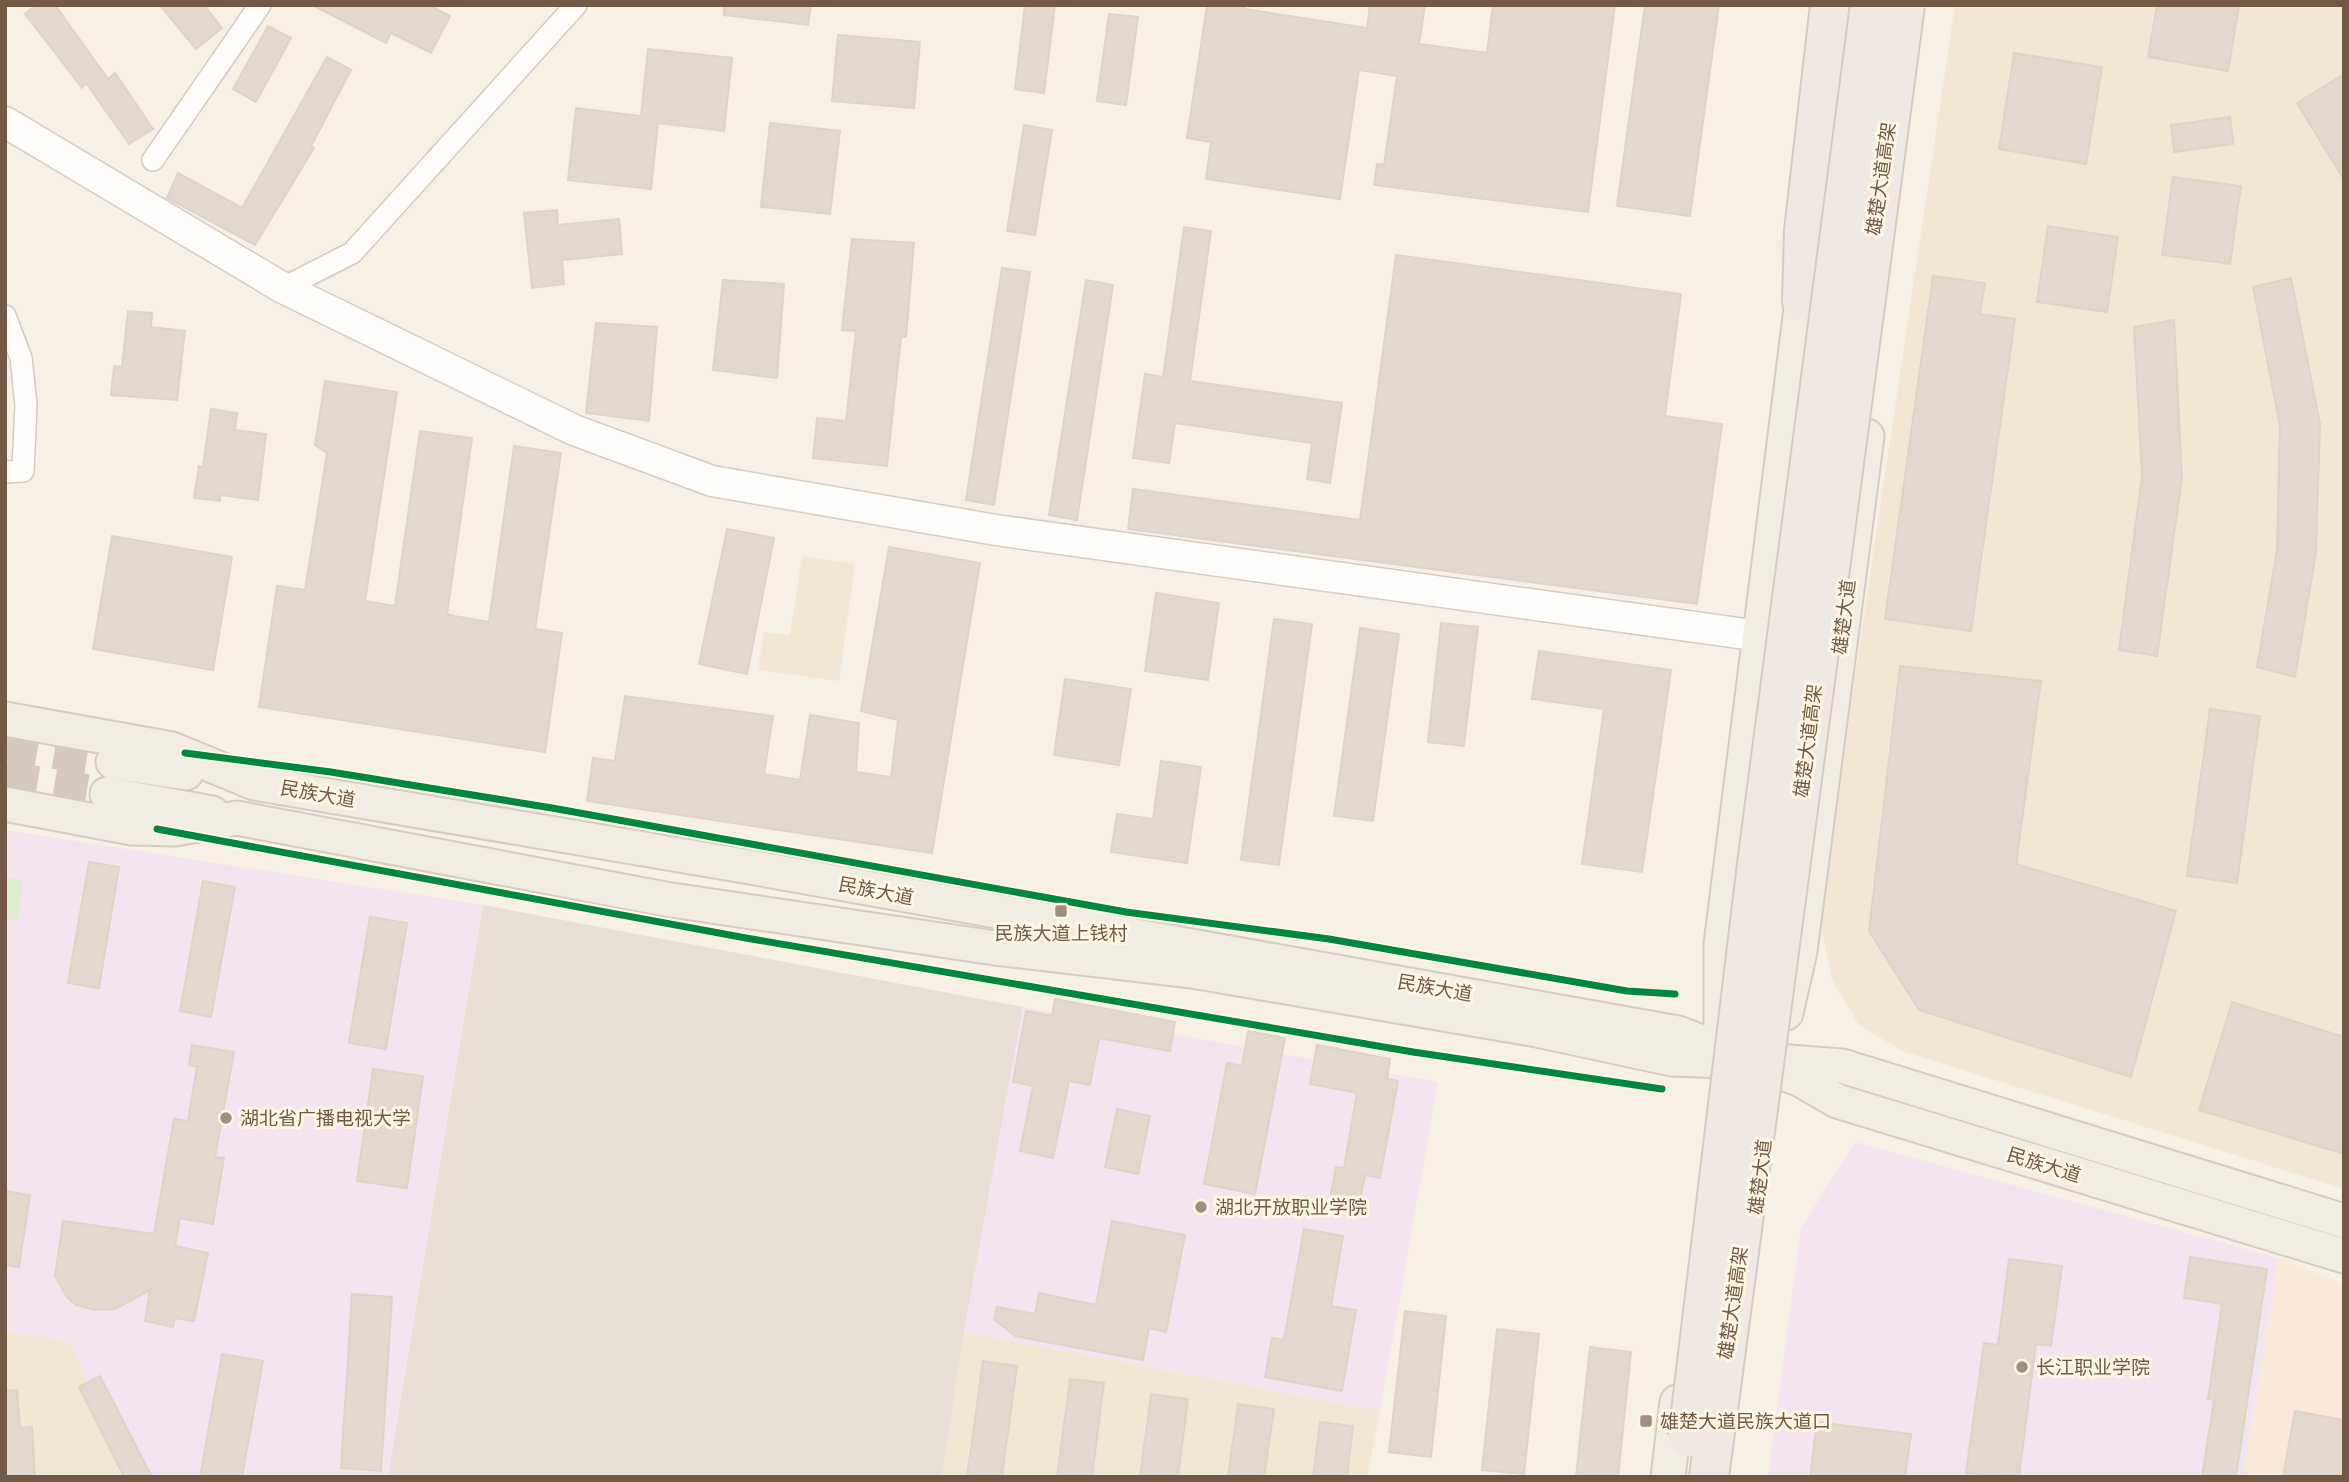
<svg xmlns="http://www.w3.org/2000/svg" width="2349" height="1482" font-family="'DM Sans','Noto Sans SC',sans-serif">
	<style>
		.residential { fill: #f2e7d4 }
		.commercial { fill: #fae8da }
		.industrial { fill: #e8e0d6 }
		.education { fill: #f3e4ef }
		.green { fill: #deedcf }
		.building { fill: #e2d8cd; stroke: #dfd3c7; stroke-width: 2 }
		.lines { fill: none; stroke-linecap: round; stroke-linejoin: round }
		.primary-tunnel { stroke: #d5cabd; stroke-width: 33; stroke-dasharray: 33 17; stroke-linecap: butt }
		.street-casing { stroke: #d4cbc0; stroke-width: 24 }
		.secondary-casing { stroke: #d6cdc2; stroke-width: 33 }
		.primary-casing { stroke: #d5cbc3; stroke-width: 37 }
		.highway-casing { stroke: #d5cbc3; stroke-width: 42 }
		.street { stroke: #fefdfb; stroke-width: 21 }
		.secondary { stroke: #fefdfb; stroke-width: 30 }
		.primary { stroke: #f2ede2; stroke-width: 33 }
		.highway { stroke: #f0e8e2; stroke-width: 38 }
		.highway-bridge-casing { stroke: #d5cbc3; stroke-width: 42; stroke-linecap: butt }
		.highway-bridge { stroke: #f0e8e2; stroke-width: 38 }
		.cycleway-casing { stroke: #fff7e4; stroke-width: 11 }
		.cycleway { stroke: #00873e; stroke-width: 7 }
		.poi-dot { fill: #a08e7e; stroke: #fff7e4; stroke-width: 2.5 }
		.labels { text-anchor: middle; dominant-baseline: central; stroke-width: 6; stroke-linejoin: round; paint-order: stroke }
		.street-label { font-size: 19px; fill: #725946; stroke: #fff7e4 }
		.poi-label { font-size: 19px; fill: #725946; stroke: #fff7e4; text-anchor: start }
	</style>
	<rect width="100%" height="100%" fill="#f6f0e5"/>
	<g class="residential">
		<path d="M 1955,5 L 2344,5 L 2344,1189 L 1902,1051 L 1859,1025 L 1832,980 L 1821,924 L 1827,863 Z"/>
		<path d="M 802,556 L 855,564 L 839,681 L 758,670 L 764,632 L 790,635 Z"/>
		<path d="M 5,1331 L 72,1342 L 121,1477 L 5,1477 Z"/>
		<path d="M 964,1332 L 1380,1411 L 1367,1477 L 942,1477 Z"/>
	</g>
	<path class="commercial" d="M 2278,1258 L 2344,1284 L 2344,1477 L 2243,1477 Z"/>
	<path class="industrial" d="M 483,905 L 1023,1007 L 964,1332 L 942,1477 L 388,1477 Z"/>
	<g class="education">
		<path d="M 5,830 L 483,905 L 388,1477 L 121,1477 L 72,1342 L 5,1331 Z"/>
		<path d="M 1023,1007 L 1438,1082 L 1380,1411 L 964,1332 Z"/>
		<path d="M 1855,1142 L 2278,1258 L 2243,1477 L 1768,1477 L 1801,1228 Z"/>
	</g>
	<path class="green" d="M 5,877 L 23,881 L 18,920 L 5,918 Z"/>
	<g class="building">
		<path d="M 36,5 L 55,5 L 108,79 L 115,73 L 153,129 L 129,144 L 86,83 L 82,88 L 25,14 Z"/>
		<path d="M 160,5 L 204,5 L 222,28 L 196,49 Z"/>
		<path d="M 312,5 L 429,5 L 450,16 L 431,53 L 391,33 L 386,43 Z"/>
		<path d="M 724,5 L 811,5 L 808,25 L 724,15 Z"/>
		<path d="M 1025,5 L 1055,5 L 1044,93 L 1015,89 Z"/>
		<path d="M 1207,5 L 1245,5 L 1245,9 L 1367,28 L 1370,5 L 1425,5 L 1419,44 L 1487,53 L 1493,5 L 1615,5 L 1588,212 L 1374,185 L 1377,164 L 1384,165 L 1397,76 L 1359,70 L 1340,199 L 1206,179 L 1211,142 L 1187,138 Z"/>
		<path d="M 1645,5 L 1719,5 L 1690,216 L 1617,206 Z"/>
		<path d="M 2157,5 L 2239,5 L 2228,71 L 2148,57 Z"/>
		<path d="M 1109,14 L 1138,17 L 1126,105 L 1097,101 Z"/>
		<path d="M 268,26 L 291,38 L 256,102 L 233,89 Z"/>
		<path d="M 838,35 L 920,42 L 914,108 L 832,101 Z"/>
		<path d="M 648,49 L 732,58 L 724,131 L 658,123 L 651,189 L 568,180 L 576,108 L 641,116 Z"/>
		<path d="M 2014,53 L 2102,67 L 2086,164 L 1999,149 Z"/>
		<path d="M 327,57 L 351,70 L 311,146 L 314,148 L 255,245 L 167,198 L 178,173 L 242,208 Z"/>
		<path d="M 2344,74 L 2344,180 L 2297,103 Z"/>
		<path d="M 2230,117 L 2233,144 L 2174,152 L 2171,125 Z"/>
		<path d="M 770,123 L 840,131 L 830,214 L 761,207 Z"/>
		<path d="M 1024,125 L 1052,130 L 1035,235 L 1007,231 Z"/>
		<path d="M 2173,177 L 2241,186 L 2230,264 L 2162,255 Z"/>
		<path d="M 557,210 L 558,225 L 619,219 L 622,254 L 562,260 L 564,284 L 532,288 L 524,213 Z"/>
		<path d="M 2048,226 L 2118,237 L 2107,312 L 2037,302 Z"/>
		<path d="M 1184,227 L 1211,231 L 1190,381 L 1342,403 L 1330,483 L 1307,479 L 1312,443 L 1175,423 L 1169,463 L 1133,458 L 1145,374 L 1163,377 Z"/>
		<path d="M 852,239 L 914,243 L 906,337 L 901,337 L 887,466 L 813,458 L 817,418 L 846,421 L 856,331 L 842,330 Z"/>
		<path d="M 1396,255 L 1681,294 L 1665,416 L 1722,424 L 1697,604 L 1128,529 L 1133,489 L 1360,520 Z"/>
		<path d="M 1002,268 L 1030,272 L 994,505 L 966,500 Z"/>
		<path d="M 1933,276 L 1985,283 L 1980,314 L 2015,319 L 1971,631 L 1885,619 Z"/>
		<path d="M 2291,278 L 2320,424 L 2316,552 L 2295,677 L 2257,667 L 2277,550 L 2280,426 L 2253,287 Z"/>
		<path d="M 723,280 L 784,284 L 777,378 L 713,370 Z"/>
		<path d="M 1086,280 L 1113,285 L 1077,520 L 1049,515 Z"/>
		<path d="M 128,311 L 152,313 L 151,327 L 185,331 L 177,400 L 111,395 L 114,366 L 122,367 Z"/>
		<path d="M 2174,320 L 2182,478 L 2157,656 L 2119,650 L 2142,476 L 2134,327 Z"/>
		<path d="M 596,323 L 657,327 L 649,421 L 586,413 Z"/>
		<path d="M 325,381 L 397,392 L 365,601 L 395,606 L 420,431 L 472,438 L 447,614 L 454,616 L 489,622 L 514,446 L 561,453 L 535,629 L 562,633 L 545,752 L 259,707 L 277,586 L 305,590 L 327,453 L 315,445 Z"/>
		<path d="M 211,409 L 237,413 L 235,430 L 266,434 L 258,500 L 220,495 L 220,501 L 194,498 L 199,466 L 203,467 Z"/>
		<path d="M 727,529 L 774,538 L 747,674 L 699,664 Z"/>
		<path d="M 112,536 L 232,557 L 213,670 L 93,649 Z"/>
		<path d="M 889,547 L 980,563 L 932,853 L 587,801 L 593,758 L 615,761 L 625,696 L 773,716 L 764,774 L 800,780 L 810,715 L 859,723 L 856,772 L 891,777 L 898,720 L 861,711 Z"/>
		<path d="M 1156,593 L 1219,603 L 1208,680 L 1145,671 Z"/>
		<path d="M 1274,619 L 1312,624 L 1279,865 L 1241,860 Z"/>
		<path d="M 1441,623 L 1478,627 L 1464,746 L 1428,742 Z"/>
		<path d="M 1360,628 L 1399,634 L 1373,821 L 1334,816 Z"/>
		<path d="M 1539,651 L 1671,670 L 1642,872 L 1582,864 L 1604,709 L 1532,699 Z"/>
		<path d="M 1900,666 L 2041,681 L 2016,864 L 2176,911 L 2131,1077 L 1919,1010 L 1869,931 Z"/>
		<path d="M 1065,679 L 1131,689 L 1119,765 L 1054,755 Z"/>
		<path d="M 2210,709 L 2260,716 L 2237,883 L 2187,876 Z"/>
		<path d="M 1161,761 L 1201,767 L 1187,863 L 1111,852 L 1117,814 L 1153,819 Z"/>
		<path d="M 89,862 L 119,867 L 99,988 L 68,983 Z"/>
		<path d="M 203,881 L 235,887 L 211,1017 L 180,1011 Z"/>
		<path d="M 370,917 L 407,923 L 386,1049 L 349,1043 Z"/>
		<path d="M 1055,999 L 1175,1022 L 1170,1051 L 1099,1038 L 1090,1085 L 1069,1081 L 1053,1158 L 1020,1151 L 1033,1086 L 1013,1082 L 1026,1011 L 1052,1016 Z"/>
		<path d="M 2232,1002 L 2344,1037 L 2344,1154 L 2199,1110 Z"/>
		<path d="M 1248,1031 L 1285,1038 L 1255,1194 L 1204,1184 L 1227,1063 L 1242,1066 Z"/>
		<path d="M 192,1045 L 234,1052 L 215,1157 L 224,1158 L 213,1224 L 180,1218 L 175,1246 L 208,1253 L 194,1321 L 175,1318 L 173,1327 L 145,1321 L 150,1290 L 115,1309 L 95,1310 L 76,1305 L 67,1297 L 55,1276 L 63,1221 L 154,1234 L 174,1119 L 188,1121 L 197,1067 L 189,1065 Z"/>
		<path d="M 1317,1045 L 1390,1059 L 1387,1079 L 1398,1081 L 1380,1178 L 1365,1175 L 1359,1205 L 1330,1199 L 1336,1167 L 1344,1168 L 1357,1093 L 1310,1084 Z"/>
		<path d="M 373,1069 L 423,1076 L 407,1188 L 357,1181 Z"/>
		<path d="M 1117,1109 L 1150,1116 L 1138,1174 L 1105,1167 Z"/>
		<path d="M 5,1191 L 30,1195 L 19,1267 L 5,1265 Z"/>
		<path d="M 1112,1221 L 1185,1235 L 1166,1332 L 1149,1328 L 1143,1360 L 1015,1336 L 994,1319 L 997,1307 L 1035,1314 L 1039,1293 L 1096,1305 Z"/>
		<path d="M 1304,1229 L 1343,1236 L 1331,1306 L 1356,1310 L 1342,1391 L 1265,1377 L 1272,1338 L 1284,1340 Z"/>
		<path d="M 2190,1257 L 2267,1269 L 2236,1477 L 2202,1477 L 2214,1400 L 2208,1399 L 2222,1304 L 2184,1298 Z"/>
		<path d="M 2009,1259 L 2062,1266 L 2051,1346 L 2036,1344 L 2019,1477 L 1966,1473 L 1984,1343 L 1998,1345 Z"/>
		<path d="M 352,1294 L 392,1297 L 381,1471 L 341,1468 Z"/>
		<path d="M 1405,1311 L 1446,1316 L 1431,1457 L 1389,1452 Z"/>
		<path d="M 1497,1329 L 1539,1334 L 1524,1474 L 1482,1470 Z"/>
		<path d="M 1590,1347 L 1631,1352 L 1618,1477 L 1576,1477 Z"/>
		<path d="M 222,1354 L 263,1361 L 242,1477 L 200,1477 Z"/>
		<path d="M 983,1361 L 1017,1366 L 1002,1477 L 967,1477 Z"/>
		<path d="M 100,1376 L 152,1477 L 124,1477 L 79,1387 Z"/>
		<path d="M 1070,1379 L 1104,1383 L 1092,1477 L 1057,1477 Z"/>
		<path d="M 17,1390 L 20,1428 L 32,1427 L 35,1477 L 5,1477 L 5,1391 Z"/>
		<path d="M 1151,1394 L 1188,1399 L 1178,1477 L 1140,1477 Z"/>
		<path d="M 1238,1404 L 1274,1409 L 1264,1477 L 1228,1477 Z"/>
		<path d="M 2295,1411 L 2344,1420 L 2344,1477 L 2283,1477 Z"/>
		<path d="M 1320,1422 L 1353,1426 L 1347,1477 L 1313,1477 Z"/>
		<path d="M 1817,1422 L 1911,1434 L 1905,1477 L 1810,1477 Z"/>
	</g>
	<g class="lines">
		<g class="primary-tunnel">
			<path d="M 5,744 L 113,762"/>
			<path d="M 5,777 L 107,794"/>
		</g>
		<defs>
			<g id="street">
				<path d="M 153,160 L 260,5"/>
				<path d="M 283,288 L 352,253 L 576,5"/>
				<path d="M 5,316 L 21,358 L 26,405 L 23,471 L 5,472"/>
			</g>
			<path id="secondary" d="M 5,122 L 283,288 L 574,430 L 712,481 L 996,530 L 1760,636"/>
			<g id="primary">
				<path d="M 5,719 L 172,749 L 254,783 L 744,866 L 1678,1033 L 1801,1080 L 1837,1101 L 2344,1256"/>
				<path d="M 113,762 L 186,773"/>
				<path d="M 107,794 L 212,813"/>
				<path d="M 5,804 L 132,828 L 175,829 L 237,818 L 665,899 L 995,948 L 1192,971 L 1537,1030 L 1672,1059 L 1725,1061"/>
				<path d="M 1786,1013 L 1800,951 L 1867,436"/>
				<path d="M 1721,1043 L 1721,944 L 1802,301 L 1808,277"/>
				<path d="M 1776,1061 L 1842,1066 L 2344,1221"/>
				<path d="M 1668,1477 L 1677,1402"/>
			</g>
			<path id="highway" d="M 1802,301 L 1804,231 L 1830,5"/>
		</defs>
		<use href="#street" class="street-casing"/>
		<use href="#secondary" class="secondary-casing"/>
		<use href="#primary" class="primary-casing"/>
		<use href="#highway" class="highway-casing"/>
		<use href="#street" class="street"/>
		<use href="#secondary" class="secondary"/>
		<use href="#primary" class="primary"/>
		<use href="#highway" class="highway"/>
		<defs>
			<g id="highway-bridge">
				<path d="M 1688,1437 L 1757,864 L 1870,5"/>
				<path d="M 1709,1477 L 1905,5"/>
			</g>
		</defs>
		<use href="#highway-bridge" class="highway-bridge-casing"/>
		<use href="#highway-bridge" class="highway-bridge"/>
		<defs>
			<g id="cycleway">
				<path d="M 185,753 L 331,772 L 552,808 L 1126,912 L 1329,939 L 1627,991 L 1675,994"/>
				<path d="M 157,829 L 746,938 L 1413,1052 L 1662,1089"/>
			</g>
		</defs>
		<use href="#cycleway" class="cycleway-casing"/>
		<use href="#cycleway" class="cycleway"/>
	</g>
	<g class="poi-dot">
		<rect x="1054" y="904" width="14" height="14" rx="3.5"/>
		<circle cx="226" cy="1118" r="7"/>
		<circle cx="1201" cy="1207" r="7"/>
		<circle cx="2022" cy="1367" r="7"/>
		<rect x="1639" y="1414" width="14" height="14" rx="3.5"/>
	</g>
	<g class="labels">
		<g class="street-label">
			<text transform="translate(1881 179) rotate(-82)">雄楚大道高架</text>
			<text transform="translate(1844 617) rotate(-83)">雄楚大道</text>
			<text transform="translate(1808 741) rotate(-83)">雄楚大道高架</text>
			<text transform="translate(318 794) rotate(10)">民族大道</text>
			<text transform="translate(876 891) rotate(11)">民族大道</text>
			<text transform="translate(1435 988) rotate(10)">民族大道</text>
			<text transform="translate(2044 1165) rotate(17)">民族大道</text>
			<text transform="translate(1760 1177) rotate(-83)">雄楚大道</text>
			<text transform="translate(1733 1303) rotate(-82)">雄楚大道高架</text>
		</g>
		<g class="poi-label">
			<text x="1061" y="933" text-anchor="middle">民族大道上钱村</text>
			<text x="240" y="1118">湖北省广播电视大学</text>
			<text x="1215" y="1207">湖北开放职业学院</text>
			<text x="2036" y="1367">长江职业学院</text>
			<text x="1660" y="1421">雄楚大道民族大道口</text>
		</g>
	</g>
	<rect width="2349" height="1482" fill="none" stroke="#725946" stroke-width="14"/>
</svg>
